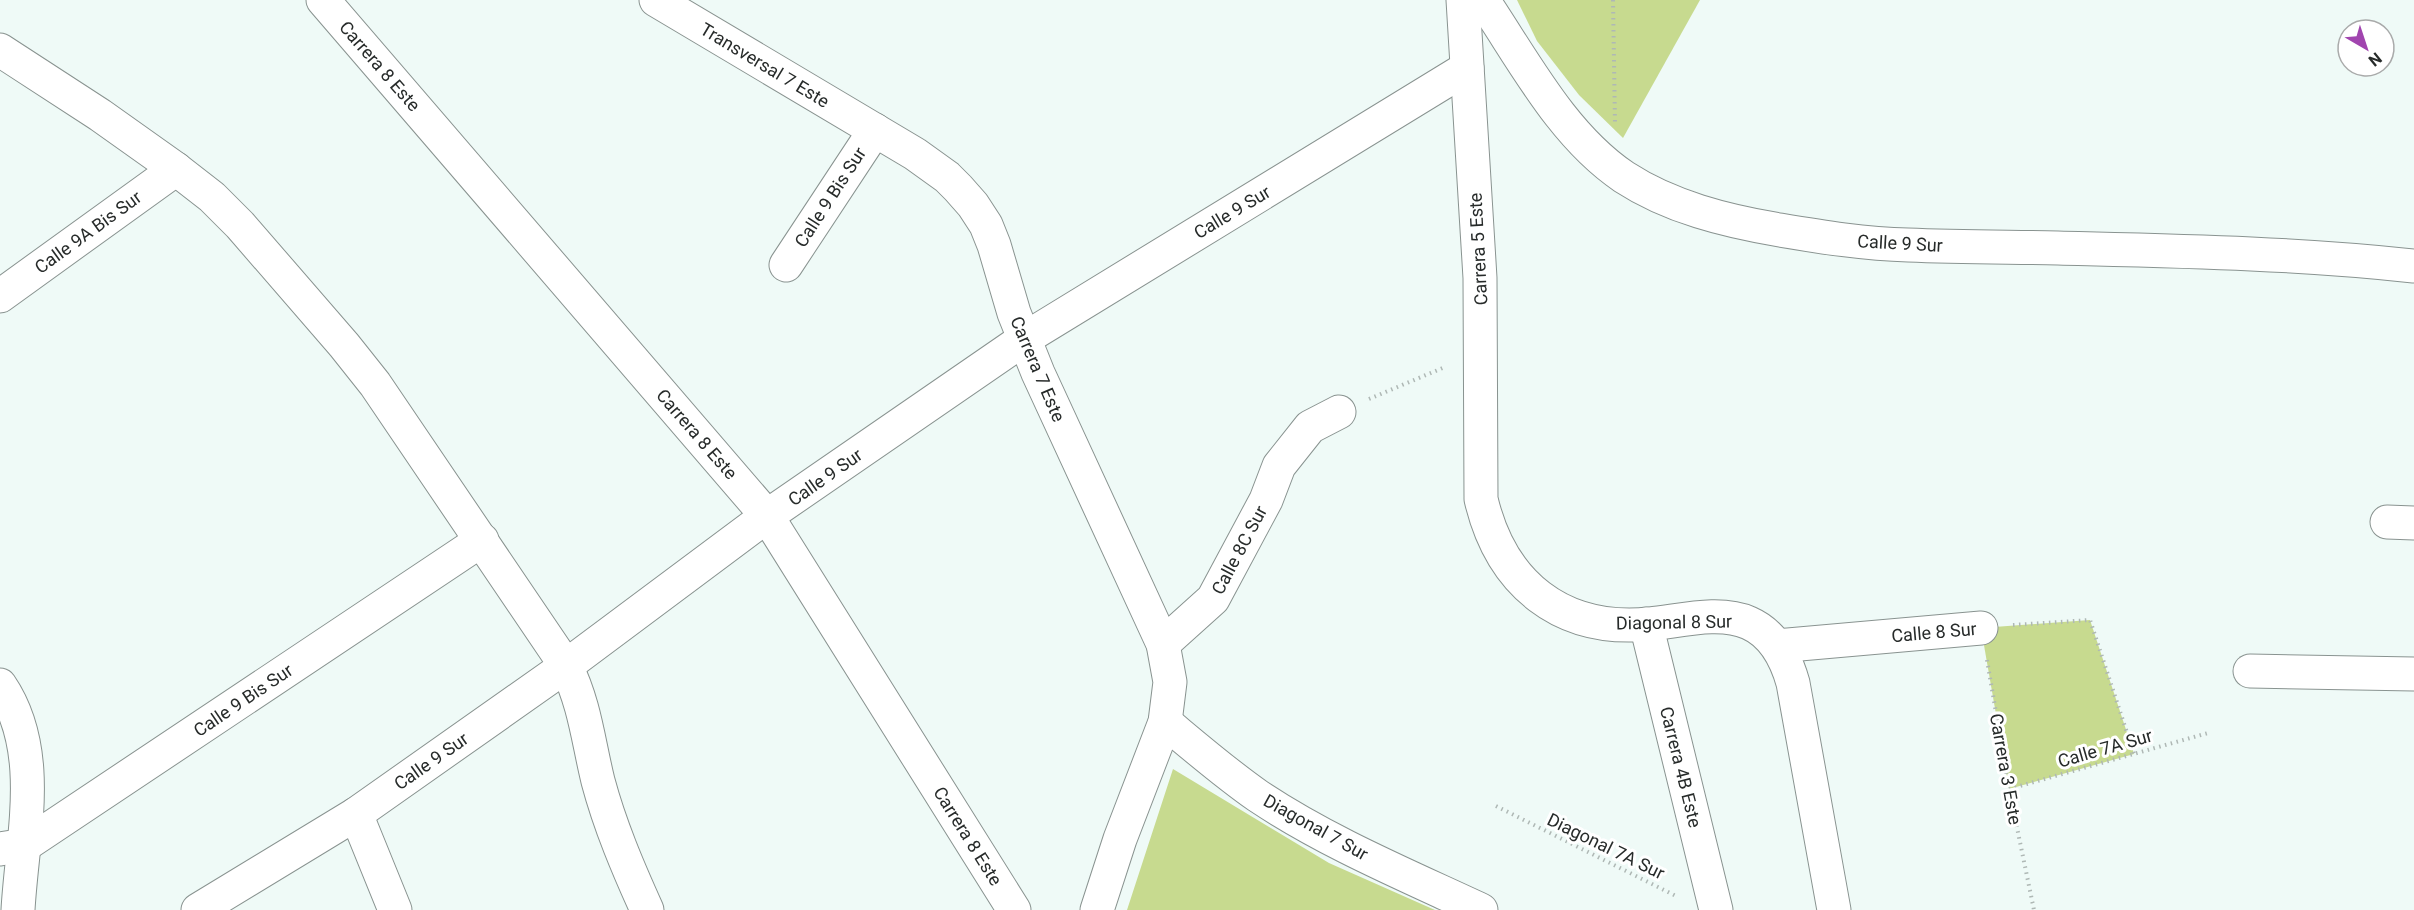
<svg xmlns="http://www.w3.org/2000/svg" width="2414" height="910" font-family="Roboto,sans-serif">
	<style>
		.green { fill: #c7da8f }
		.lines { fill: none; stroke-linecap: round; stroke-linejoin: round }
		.minor-casing { stroke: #899390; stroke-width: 35 }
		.path { stroke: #afb8b5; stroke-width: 4; stroke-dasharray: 1.5 4.5; stroke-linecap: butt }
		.minor { stroke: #fff; stroke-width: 33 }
		.labels { text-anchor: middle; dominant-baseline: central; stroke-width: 6; stroke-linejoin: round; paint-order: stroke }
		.street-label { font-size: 18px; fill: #272b2a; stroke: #fff }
	</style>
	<rect width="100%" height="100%" fill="#effaf7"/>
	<g class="green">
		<path d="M 1517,0 L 1700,0 L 1623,138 L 1579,95 L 1537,41 Z"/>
		<path d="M 2090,620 L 2134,754 L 2009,789 L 1981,628 Z"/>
		<path d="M 1173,769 L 1329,863 L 1435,910 L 1127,910 Z"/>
	</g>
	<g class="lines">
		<defs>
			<g id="minor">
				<path d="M 323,0 L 767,516 L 1014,910"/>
				<path d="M 656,0 L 915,154 L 947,177 L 958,188 L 973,205 L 986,225 L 994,245 L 1014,313 L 1038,373 L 1163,644 L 1170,682 L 1165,722 L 1120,839 L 1097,910"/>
				<path d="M 1463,0 L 1480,278 L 1481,499 C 1501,584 1561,633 1650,624 C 1680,621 1720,610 1749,623 C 1774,634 1786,658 1793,683 L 1834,910"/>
				<path d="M 1483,0 C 1524,61 1562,135 1624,177 C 1670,207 1726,221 1780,230 C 1822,237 1865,244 1908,245 C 1958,247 2008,247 2058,248 C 2177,251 2296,253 2414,266"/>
				<path d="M 0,50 L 100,115 L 176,169 L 212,197 L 240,225 L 344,345 L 375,384 L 566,666 C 585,705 588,740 598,781 C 610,826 628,868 647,910"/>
				<path d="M 786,265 L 875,130"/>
				<path d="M 0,296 L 176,169"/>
				<path d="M 2387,522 L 2414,523"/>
				<path d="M 1646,624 L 1716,910"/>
				<path d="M 1163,644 L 1213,599 L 1266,500 L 1279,466 L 1310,427 L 1339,412"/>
				<path d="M 1777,646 L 1981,628"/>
				<path d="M 2250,671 L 2414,674"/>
				<path d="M 0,685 C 45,751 22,836 18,910"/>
				<path d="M 1165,722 C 1195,747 1225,773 1258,796 C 1327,842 1406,875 1481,910"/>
				<path d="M 356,814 L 395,910"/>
				<path d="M 0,849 L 25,845 L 482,540"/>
				<path d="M 198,910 L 356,814 L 566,666 L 767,516 L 1024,339 L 1467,68"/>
			</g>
		</defs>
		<use href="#minor" class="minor-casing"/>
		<g class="path">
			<path d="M 1613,0 L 1615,123"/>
			<path d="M 1369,399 L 1445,367"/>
			<path d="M 2013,625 L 2090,620 L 2134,754"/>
			<path d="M 1987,660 L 2009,789 L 2034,910"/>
			<path d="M 2009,789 L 2208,733"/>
			<path d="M 1496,806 L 1678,897"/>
		</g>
		<use href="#minor" class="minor"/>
	</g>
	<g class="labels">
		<g class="street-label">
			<text transform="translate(765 65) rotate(31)">Transversal 7 Este</text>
			<text transform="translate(380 66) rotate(49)">Carrera 8 Este</text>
			<text transform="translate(830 197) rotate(-57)">Calle 9 Bis Sur</text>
			<text transform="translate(1232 212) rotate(-31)">Calle 9 Sur</text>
			<text transform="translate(88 232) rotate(-36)">Calle 9A Bis Sur</text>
			<text transform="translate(1900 243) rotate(3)">Calle 9 Sur</text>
			<text transform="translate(1478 249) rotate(-93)">Carrera 5 Este</text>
			<text transform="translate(1038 369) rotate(67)">Carrera 7 Este</text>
			<text transform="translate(697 434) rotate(49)">Carrera 8 Este</text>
			<text transform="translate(825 477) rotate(-35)">Calle 9 Sur</text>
			<text transform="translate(1239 550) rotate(-62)">Calle 8C Sur</text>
			<text transform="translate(1674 622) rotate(-1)">Diagonal 8 Sur</text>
			<text transform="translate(1934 632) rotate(-5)">Calle 8 Sur</text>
			<text transform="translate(243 700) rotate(-34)">Calle 9 Bis Sur</text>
			<text transform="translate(2105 748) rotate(-16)">Calle 7A Sur</text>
			<text transform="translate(431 761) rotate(-35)">Calle 9 Sur</text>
			<text transform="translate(1681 767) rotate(76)">Carrera 4B Este</text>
			<text transform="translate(2006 769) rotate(80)">Carrera 3 Este</text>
			<text transform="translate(1316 827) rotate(29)">Diagonal 7 Sur</text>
			<text transform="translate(968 836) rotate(58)">Carrera 8 Este</text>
			<text transform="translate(1606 846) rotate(26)">Diagonal 7A Sur</text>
		</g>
	</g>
	<g transform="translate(2366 48) rotate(141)"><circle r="28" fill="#ffffff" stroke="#a9aaaa" stroke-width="1.5"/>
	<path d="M0-4.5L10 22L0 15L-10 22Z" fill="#a145af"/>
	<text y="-9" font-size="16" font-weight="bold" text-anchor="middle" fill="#272b2a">N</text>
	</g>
</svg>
